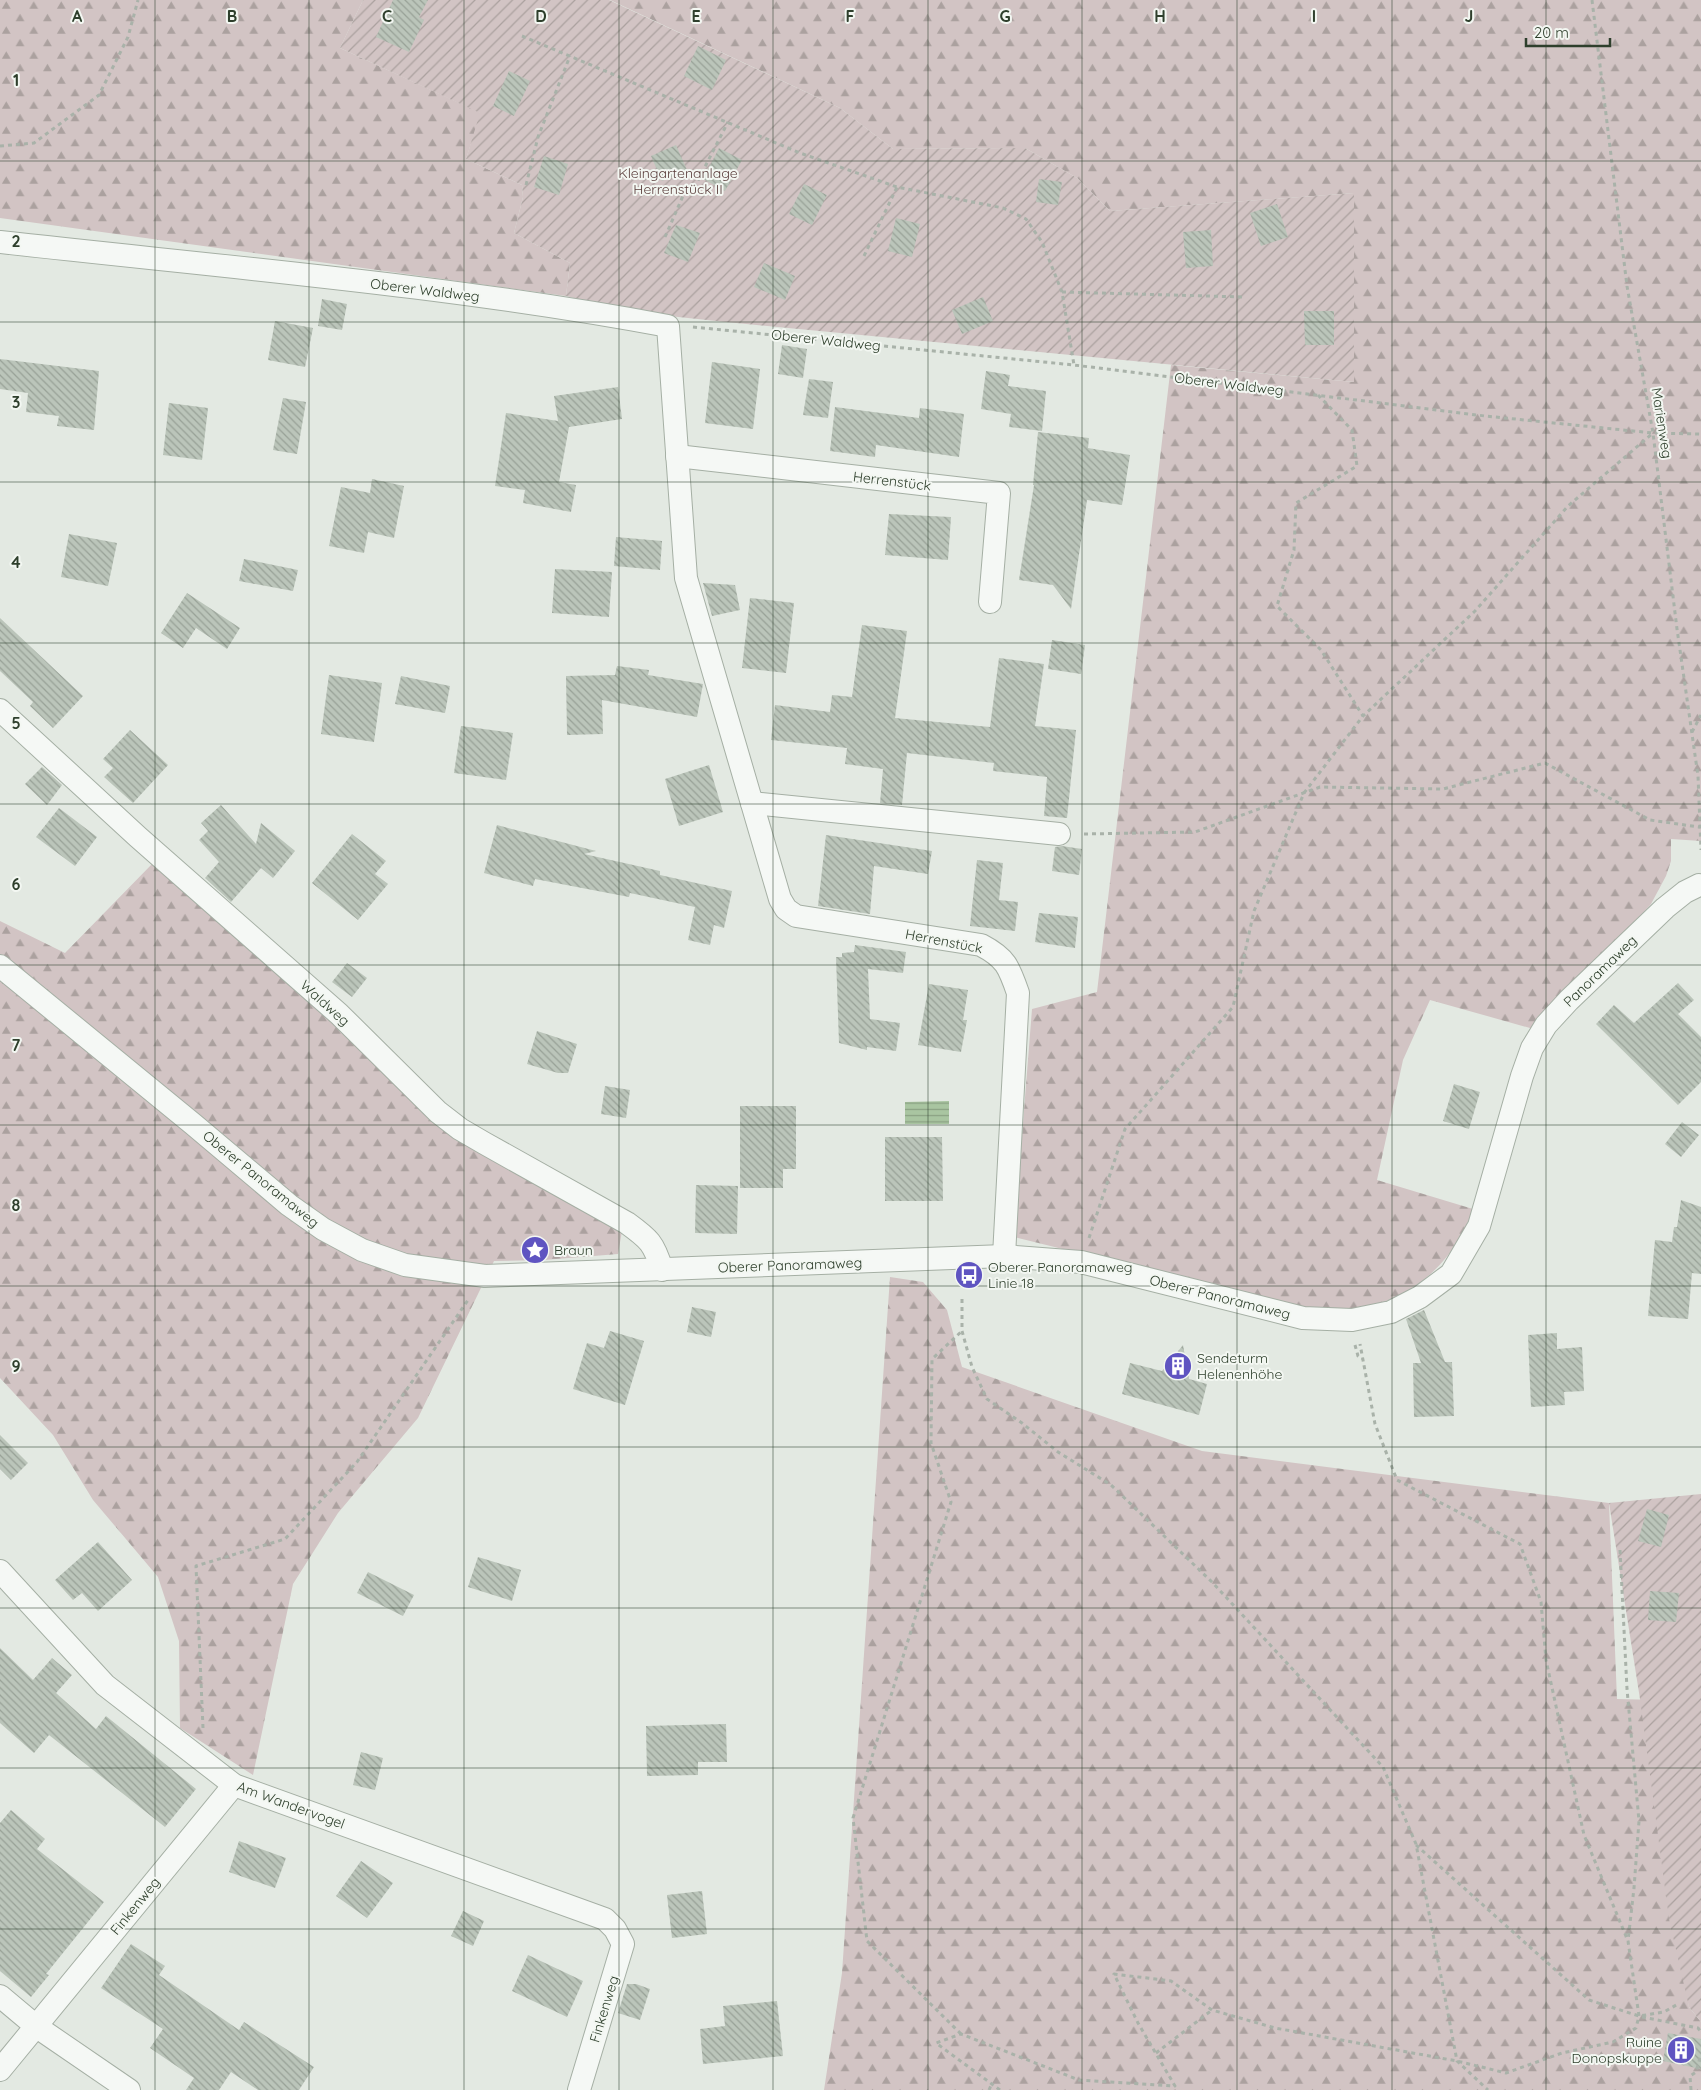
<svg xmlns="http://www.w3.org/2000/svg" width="1701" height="2090" font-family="Quicksand,sans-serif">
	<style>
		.forest { fill: url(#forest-firs) }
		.garden { fill: url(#garden-furrows) }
		.water { fill: url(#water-rules) }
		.building { fill: url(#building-back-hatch) }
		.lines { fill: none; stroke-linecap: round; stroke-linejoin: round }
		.minor-casing { stroke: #a5afa4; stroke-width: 24 }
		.path { stroke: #a9b2a9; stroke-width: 3; stroke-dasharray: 4 4; stroke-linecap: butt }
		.minor { stroke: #f5f8f5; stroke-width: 22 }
		.grid { fill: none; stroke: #2e3f2c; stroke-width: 1; stroke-opacity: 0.55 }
		.labels { text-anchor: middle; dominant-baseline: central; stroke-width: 4; stroke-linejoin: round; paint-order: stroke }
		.park-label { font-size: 14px; fill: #5a3d3b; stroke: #f3f7f2 }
		.street-label { font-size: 14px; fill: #2e3f2c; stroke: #f3f7f2 }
		.poi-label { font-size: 14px; fill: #2e3f2c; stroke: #f3f7f2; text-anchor: start }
		.grid-label { font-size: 16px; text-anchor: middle; font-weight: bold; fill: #2e3f2c; stroke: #f3f7f2; stroke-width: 4; stroke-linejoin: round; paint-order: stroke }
	</style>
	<defs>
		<pattern id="forest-firs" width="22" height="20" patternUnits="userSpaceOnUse" patternTransform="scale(1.25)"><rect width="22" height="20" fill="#d2c4c4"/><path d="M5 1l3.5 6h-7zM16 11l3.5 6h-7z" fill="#aba19f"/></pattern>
		<pattern id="garden-furrows" width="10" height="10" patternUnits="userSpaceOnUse" patternTransform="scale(1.25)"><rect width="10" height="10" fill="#d2c4c4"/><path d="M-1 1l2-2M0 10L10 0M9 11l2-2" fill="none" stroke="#aba19f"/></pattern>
		<pattern id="water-rules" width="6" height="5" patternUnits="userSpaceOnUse" patternTransform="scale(1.25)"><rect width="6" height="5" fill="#a9c5a1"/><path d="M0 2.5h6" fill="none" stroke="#8aa183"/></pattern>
		<pattern id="building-back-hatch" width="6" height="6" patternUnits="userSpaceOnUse" patternTransform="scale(1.25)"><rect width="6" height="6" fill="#bbc5ba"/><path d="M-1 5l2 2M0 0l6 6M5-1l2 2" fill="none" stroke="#98a197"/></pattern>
	</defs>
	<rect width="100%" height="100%" fill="#e3e9e2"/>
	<g class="forest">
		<path d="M 0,0 L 363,0 L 340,48 L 481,113 L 466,159 L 522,185 L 523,197 L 514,233 L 570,263 L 566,296 L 0,218 Z"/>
		<path d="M 610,0 L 1701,0 L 1701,841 L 1671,839 L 1671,861 L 1666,876 L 1651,904 L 1537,1030 L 1430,1000 L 1403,1060 L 1377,1180 L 1473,1209 C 1453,1267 1403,1308 1340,1310 C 1290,1311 1232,1292 1183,1280 C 1127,1265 1071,1251 1014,1237 L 1032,1009 L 1097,992 L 1171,365 L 1354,382 L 1354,193 L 1110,211 L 1077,178 L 1025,148 L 893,149 L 840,108 Z"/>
		<path d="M 153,863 L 305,998 L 452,1133 L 622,1231 L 618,1254 L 544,1260 L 494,1261 L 418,1418 L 338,1513 L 293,1584 L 253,1775 L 180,1728 L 179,1641 L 158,1577 L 93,1500 L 53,1435 L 0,1378 L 0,921 L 65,953 Z"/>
		<path d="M 890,1277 L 923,1282 L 947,1310 L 962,1367 L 1202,1451 L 1609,1503 L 1617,1699 L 1658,1700 L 1689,2007 L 1701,2022 L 1701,2090 L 824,2090 L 842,1973 Z"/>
	</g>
	<g class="garden">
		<path d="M 363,0 L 609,0 L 840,108 L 893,149 L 1025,148 L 1077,178 L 1110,211 L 1354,193 L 1354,382 L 726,322 L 631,312 L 566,296 L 570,263 L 514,233 L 523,197 L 522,185 L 466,159 L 480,113 L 340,48 Z"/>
		<path d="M 1701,1494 L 1701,2022 L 1689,2007 L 1669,1919 L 1640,1699 L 1609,1503 Z"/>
	</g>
	<path class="water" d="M 949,1101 L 949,1124 L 905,1124 L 905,1102 Z"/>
	<g class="building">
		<path d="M 393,0 L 428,0 L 419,17 L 424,20 L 409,52 L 376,37 Z"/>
		<path d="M 698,46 L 726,60 L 712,90 L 684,76 Z"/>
		<path d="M 509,71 L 530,81 L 514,116 L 493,106 Z"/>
		<path d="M 676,145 L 687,170 L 662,181 L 651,156 Z"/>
		<path d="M 719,148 L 742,160 L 725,191 L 703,179 Z"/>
		<path d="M 544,156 L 568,164 L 559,195 L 534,187 Z"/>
		<path d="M 1039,179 L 1062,182 L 1058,205 L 1036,202 Z"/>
		<path d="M 804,184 L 827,195 L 812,225 L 789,214 Z"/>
		<path d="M 1277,204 L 1288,237 L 1261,246 L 1250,213 Z"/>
		<path d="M 896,218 L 920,224 L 912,257 L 888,251 Z"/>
		<path d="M 676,225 L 700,233 L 688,262 L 664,253 Z"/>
		<path d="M 1211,230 L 1213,266 L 1186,268 L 1183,232 Z"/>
		<path d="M 764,263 L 795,276 L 785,300 L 754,287 Z"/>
		<path d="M 983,297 L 993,321 L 962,334 L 952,310 Z"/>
		<path d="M 322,299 L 347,304 L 342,330 L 318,326 Z"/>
		<path d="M 1304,311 L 1334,311 L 1334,345 L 1305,345 Z"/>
		<path d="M 275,321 L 313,328 L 305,367 L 268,360 Z"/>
		<path d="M 782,345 L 807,349 L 803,378 L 778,374 Z"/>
		<path d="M 0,359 L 99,371 L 94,430 L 57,426 L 59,416 L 26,412 L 28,393 L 0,389 Z"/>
		<path d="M 712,362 L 760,369 L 753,429 L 705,423 Z"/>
		<path d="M 986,371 L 1010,375 L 1008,386 L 1046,391 L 1042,431 L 1009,427 L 1011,414 L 981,409 Z"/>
		<path d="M 809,379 L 833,382 L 828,418 L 803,415 Z"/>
		<path d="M 618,387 L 622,419 L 569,427 L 559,482 L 576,485 L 571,512 L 523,503 L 525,490 L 495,486 L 506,413 L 558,421 L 554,396 Z"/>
		<path d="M 283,398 L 306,402 L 297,454 L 273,450 Z"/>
		<path d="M 169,403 L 208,408 L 202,460 L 163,455 Z"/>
		<path d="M 835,407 L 919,418 L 920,408 L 964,414 L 959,457 L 876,445 L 875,457 L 830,451 Z"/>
		<path d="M 1038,432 L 1089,438 L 1088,448 L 1130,455 L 1122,505 L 1087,500 L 1071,609 L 1053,585 L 1019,580 L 1034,485 L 1033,485 Z"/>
		<path d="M 372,479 L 404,486 L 394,538 L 368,532 L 364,553 L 329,546 L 341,487 L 370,493 Z"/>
		<path d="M 889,514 L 951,517 L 948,560 L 885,555 Z"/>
		<path d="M 69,534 L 117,543 L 108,586 L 61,577 Z"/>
		<path d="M 616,537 L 662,541 L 660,570 L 614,566 Z"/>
		<path d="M 244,559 L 298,570 L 293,591 L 239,581 Z"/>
		<path d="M 555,569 L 612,572 L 609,617 L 552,613 Z"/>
		<path d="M 703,583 L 735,585 L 740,610 L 712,616 Z"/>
		<path d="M 187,593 L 240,628 L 227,649 L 196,628 L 183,648 L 161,633 Z"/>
		<path d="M 750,598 L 794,603 L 786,673 L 742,668 Z"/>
		<path d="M 0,618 L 83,696 L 53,728 L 30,706 L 33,702 L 0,671 Z"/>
		<path d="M 862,625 L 907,631 L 895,718 L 990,727 L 999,658 L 1044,664 L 1035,726 L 1076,730 L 1067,818 L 1044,816 L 1047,777 L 993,771 L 994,763 L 907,753 L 902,805 L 880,803 L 883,769 L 845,764 L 847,748 L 771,740 L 775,705 L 830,712 L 832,695 L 852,697 Z"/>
		<path d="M 1052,640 L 1085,645 L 1081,674 L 1048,669 Z"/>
		<path d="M 617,666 L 649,670 L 648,675 L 703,684 L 697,717 L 602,700 L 603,734 L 567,735 L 566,676 L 615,675 Z"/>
		<path d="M 329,675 L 382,683 L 374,742 L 321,734 Z"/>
		<path d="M 401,676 L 450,686 L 445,713 L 395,704 Z"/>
		<path d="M 461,726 L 513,733 L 506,780 L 454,773 Z"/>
		<path d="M 130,730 L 168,765 L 133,803 L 104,777 L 113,768 L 103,759 Z"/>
		<path d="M 709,765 L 723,812 L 679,826 L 665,779 Z"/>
		<path d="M 42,767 L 62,785 L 47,805 L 25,784 Z"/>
		<path d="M 221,805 L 256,844 L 261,823 L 295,851 L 273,878 L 261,868 L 231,902 L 205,878 L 219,862 L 199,840 L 208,831 L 201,823 Z"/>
		<path d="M 59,808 L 97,837 L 75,866 L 36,837 Z"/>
		<path d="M 497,825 L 596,851 L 584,854 L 660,871 L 660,875 L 732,891 L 724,928 L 714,925 L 710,945 L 688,940 L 695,907 L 630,893 L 629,897 L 535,879 L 533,886 L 484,873 Z"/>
		<path d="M 352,834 L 386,861 L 375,874 L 388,884 L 358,920 L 312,883 Z"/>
		<path d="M 826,835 L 932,851 L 928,874 L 874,866 L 870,914 L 818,906 Z"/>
		<path d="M 1062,846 L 1082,849 L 1079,875 L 1052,871 L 1055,847 Z"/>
		<path d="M 977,860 L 1003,863 L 999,900 L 1018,902 L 1015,931 L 970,926 Z"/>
		<path d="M 1039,913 L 1078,917 L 1075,948 L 1035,942 Z"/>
		<path d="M 855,945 L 906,952 L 903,973 L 868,969 L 870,1019 L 900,1023 L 896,1051 L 867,1047 L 867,1050 L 839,1043 L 836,957 L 842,957 L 842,953 L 854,952 Z"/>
		<path d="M 347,963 L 367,978 L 352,997 L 332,982 Z"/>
		<path d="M 1678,983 L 1694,1000 L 1678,1014 L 1701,1037 L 1701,1082 L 1678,1105 L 1596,1024 L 1614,1005 L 1634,1023 Z"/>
		<path d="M 929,984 L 968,990 L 963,1020 L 967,1020 L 961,1052 L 918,1045 Z"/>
		<path d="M 537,1031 L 577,1044 L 568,1073 L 558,1073 L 527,1064 Z"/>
		<path d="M 1454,1084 L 1480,1092 L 1469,1129 L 1443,1121 Z"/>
		<path d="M 605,1086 L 630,1090 L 626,1118 L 601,1114 Z"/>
		<path d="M 740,1106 L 796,1106 L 796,1169 L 783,1169 L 783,1188 L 740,1188 Z"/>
		<path d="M 1682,1122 L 1699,1135 L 1681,1157 L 1665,1144 Z"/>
		<path d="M 885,1137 L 942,1137 L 943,1201 L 885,1201 Z"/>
		<path d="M 696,1185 L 738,1186 L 737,1234 L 695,1233 Z"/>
		<path d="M 1681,1200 L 1701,1207 L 1701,1274 L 1692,1273 L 1688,1319 L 1648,1316 L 1655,1240 L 1672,1242 L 1674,1227 L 1677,1227 Z"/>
		<path d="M 692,1307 L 716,1312 L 711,1337 L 687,1332 Z"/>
		<path d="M 1424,1310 L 1445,1362 L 1452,1362 L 1454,1416 L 1414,1417 L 1413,1363 L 1421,1363 L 1406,1319 Z"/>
		<path d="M 610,1331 L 644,1341 L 625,1405 L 573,1389 L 587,1343 L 604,1348 Z"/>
		<path d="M 1557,1333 L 1557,1349 L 1582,1347 L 1584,1391 L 1564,1392 L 1565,1405 L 1531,1407 L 1528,1335 Z"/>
		<path d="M 1183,1345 L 1189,1379 L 1207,1384 L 1199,1415 L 1122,1394 L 1130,1363 L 1162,1371 Z"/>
		<path d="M 0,1435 L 28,1463 L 11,1480 L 0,1469 Z"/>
		<path d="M 1647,1509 L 1669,1515 L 1661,1547 L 1638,1541 Z"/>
		<path d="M 98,1542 L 132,1580 L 98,1611 L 82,1593 L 73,1600 L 55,1580 Z"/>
		<path d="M 478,1557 L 521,1570 L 512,1601 L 468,1587 Z"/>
		<path d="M 368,1572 L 414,1595 L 403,1616 L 357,1593 Z"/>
		<path d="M 1650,1591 L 1679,1593 L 1676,1622 L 1648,1620 Z"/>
		<path d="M 0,1648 L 33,1680 L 52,1658 L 72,1675 L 56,1693 L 96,1729 L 106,1716 L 196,1789 L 165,1827 L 49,1735 L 34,1753 L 0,1723 Z"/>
		<path d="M 726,1724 L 727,1762 L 698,1762 L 698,1775 L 647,1776 L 646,1726 Z"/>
		<path d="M 361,1752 L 383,1758 L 375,1790 L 353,1785 Z"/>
		<path d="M 11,1810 L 45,1839 L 37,1849 L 104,1902 L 46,1974 L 49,1975 L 31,1997 L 0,1971 L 0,1823 Z"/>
		<path d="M 239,1841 L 286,1858 L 275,1888 L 229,1872 Z"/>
		<path d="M 361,1861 L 393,1883 L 367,1918 L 336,1896 Z"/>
		<path d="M 702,1891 L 707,1934 L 672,1938 L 667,1895 Z"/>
		<path d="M 463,1911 L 484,1921 L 473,1946 L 451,1936 Z"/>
		<path d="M 131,1944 L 165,1966 L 159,1975 L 239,2030 L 244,2022 L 314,2067 L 299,2090 L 258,2090 L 231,2072 L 219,2090 L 186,2090 L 194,2078 L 150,2048 L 163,2029 L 101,1988 Z"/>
		<path d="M 528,1955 L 583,1981 L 567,2017 L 512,1991 Z"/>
		<path d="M 627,1984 L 636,1984 L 650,1989 L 640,2020 L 618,2013 Z"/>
		<path d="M 777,2001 L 783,2056 L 703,2064 L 700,2029 L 725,2026 L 723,2006 Z"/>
		<path d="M 1668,2033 L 1701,2039 L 1701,2069 L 1663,2061 Z"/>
	</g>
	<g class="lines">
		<defs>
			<g id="minor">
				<path d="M 0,242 C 223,267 448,285 668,326 L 686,578 L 780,899 L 786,909 L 796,916 L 981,945 C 1006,958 1009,967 1018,993 L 1004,1256"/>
				<path d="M 677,456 L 999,493 L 990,602"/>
				<path d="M 0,710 L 138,837 L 339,1014 L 438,1112 L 460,1129 L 484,1143 L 627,1223 C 649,1239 654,1243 662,1270"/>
				<path d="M 752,803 L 1059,834"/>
				<path d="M 0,966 L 193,1124 L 289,1205 L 323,1229 L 362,1250 L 405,1265 L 485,1276 L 1004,1256 L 1081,1262 L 1303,1318 L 1352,1320 L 1391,1312 L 1420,1297 L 1451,1274 L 1479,1226 L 1522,1076 L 1532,1048 L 1546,1025 L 1569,1000 L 1665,908 L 1685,892 L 1699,885"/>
				<path d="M 0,1571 L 105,1685 L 234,1785 L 605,1919 L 615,1929 L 623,1944 L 579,2090"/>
				<path d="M 0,1996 L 37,2027 L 129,2090"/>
				<path d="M 0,2070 L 234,1785"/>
			</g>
		</defs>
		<use href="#minor" class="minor-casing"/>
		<g class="path">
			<path d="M 1592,0 L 1627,286 L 1653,433 L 1677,629 L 1698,776 L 1701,850"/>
			<path d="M 522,36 L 800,153 L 897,187 L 1003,208 L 1026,219 L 1042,242 L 1062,292 L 1074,365"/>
			<path d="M 0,146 L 34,143 L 99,95 L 128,37 L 138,0"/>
			<path d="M 526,185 L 538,137 L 570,56"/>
			<path d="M 665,237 L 686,189 L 692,192 L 728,122"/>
			<path d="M 864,256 L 897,187"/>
			<path d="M 1062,292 L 1244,297"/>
			<path d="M 693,327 L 1074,365 L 1485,416 L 1653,433 L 1701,434"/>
			<path d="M 1318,395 L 1352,430 L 1357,466 L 1296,503 L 1294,550 L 1277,606 L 1321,650 L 1363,716"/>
			<path d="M 1692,732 L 1701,715"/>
			<path d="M 1084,834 L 1195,832 L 1320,787 L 1443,789 L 1545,763 L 1650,820 L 1699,827"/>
			<path d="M 1089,1238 L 1125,1129 L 1233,1007 L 1254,911 L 1304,793 L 1363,716 L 1475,611 L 1568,506 L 1653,433"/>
			<path d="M 962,1299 L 962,1331 L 972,1367 L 987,1399 L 1022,1423 L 1058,1452 L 1111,1485 L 1212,1582 L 1383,1767 L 1416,1844 L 1457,2061 L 1488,2090"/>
			<path d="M 1355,1345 L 1358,1356 L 1362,1359"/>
			<path d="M 1620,1550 L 1627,1689 L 1639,1821 L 1634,1888 L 1628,1941"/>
			<path d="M 203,1728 L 196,1566 L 285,1539 L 357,1462 L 468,1300"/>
			<path d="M 1416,1845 L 1589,2000 L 1639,2016 L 1664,2012 L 1678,2004"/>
			<path d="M 1642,2017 L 1698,2028 L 1701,2032"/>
			<path d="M 961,2034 L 867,1941 L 853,1818 L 951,1502 L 931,1443 L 932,1359 L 962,1331"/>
			<path d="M 1156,2053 L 1212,2010"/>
			<path d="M 989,2090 L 992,2083"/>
			<path d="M 1000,2090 L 936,2043 L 961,2034 L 1079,2080 L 1175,2086 L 1138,2023 L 1114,1974 L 1171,1981 L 1212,2010 L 1275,2028 L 1457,2061 L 1506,2073 L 1562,2053 L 1613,2042 L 1636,2028 L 1639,2016 L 1628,1941 L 1584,1835 L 1546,1660 L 1541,1602 L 1520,1544 L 1397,1480 L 1375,1424 L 1360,1344"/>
			<path d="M 1691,2090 L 1690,2076 L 1696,2072 L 1701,2054"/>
		</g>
		<use href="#minor" class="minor"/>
	</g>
	<path class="grid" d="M 155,0 L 155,2090M 309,0 L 309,2090M 464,0 L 464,2090M 619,0 L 619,2090M 773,0 L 773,2090M 928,0 L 928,2090M 1082,0 L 1082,2090M 1237,0 L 1237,2090M 1392,0 L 1392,2090M 1546,0 L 1546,2090M 0,161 L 1701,161M 0,322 L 1701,322M 0,482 L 1701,482M 0,643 L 1701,643M 0,804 L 1701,804M 0,965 L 1701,965M 0,1125 L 1701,1125M 0,1286 L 1701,1286M 0,1447 L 1701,1447M 0,1608 L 1701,1608M 0,1768 L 1701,1768M 0,1929 L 1701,1929"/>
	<defs>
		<symbol id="sight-disc" viewBox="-11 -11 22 22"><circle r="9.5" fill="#5f54c1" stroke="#f3f7f2"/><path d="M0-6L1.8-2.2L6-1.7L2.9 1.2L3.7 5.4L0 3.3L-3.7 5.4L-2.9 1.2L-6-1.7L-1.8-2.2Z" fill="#fff"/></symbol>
		<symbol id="bus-disc" viewBox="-11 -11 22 22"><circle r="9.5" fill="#5f54c1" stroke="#f3f7f2"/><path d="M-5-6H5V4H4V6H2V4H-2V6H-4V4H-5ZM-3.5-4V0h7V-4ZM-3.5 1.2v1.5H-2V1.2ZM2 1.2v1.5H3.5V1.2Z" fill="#fff"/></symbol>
		<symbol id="building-disc" viewBox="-11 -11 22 22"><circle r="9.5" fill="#5f54c1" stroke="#f3f7f2"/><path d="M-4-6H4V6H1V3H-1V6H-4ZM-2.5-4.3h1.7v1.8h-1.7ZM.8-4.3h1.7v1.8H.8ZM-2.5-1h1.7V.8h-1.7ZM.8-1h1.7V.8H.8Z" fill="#fff"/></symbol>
	</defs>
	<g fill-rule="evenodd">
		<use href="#sight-disc" x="519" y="1234" width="32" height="32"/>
		<use href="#bus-disc" x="953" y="1259" width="32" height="32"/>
		<use href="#building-disc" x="1162" y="1350" width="32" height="32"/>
		<use href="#building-disc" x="1665" y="2034" width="32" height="32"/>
	</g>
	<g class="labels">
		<g class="park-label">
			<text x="678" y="173">Kleingartenanlage<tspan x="678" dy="16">Herrenstück II</tspan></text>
		</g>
		<g class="street-label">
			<text transform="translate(425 290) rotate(7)">Oberer Waldweg</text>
			<text transform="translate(826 340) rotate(6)">Oberer Waldweg</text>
			<text transform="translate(1229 384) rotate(7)">Oberer Waldweg</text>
			<text transform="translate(1662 423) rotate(81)">Marienweg</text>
			<text transform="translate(892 481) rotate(7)">Herrenstück</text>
			<text transform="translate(944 941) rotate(11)">Herrenstück</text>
			<text transform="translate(1600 971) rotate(-44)">Panoramaweg</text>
			<text transform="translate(325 1003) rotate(42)">Waldweg</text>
			<text transform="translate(261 1179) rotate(39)">Oberer Panoramaweg</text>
			<text transform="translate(790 1265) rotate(-2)">Oberer Panoramaweg</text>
			<text transform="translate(1220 1297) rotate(14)">Oberer Panoramaweg</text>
			<text transform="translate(291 1805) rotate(20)">Am Wandervogel</text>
			<text transform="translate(135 1906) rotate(-51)">Finkenweg</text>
			<text transform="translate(604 2009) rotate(-73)">Finkenweg</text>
		</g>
		<g class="poi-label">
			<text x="554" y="1250">Braun</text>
			<text x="988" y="1267">Oberer Panoramaweg<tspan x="988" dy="16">Linie 18</tspan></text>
			<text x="1197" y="1358">Sendeturm<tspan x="1197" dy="16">Helenenhöhe</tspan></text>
			<text x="1662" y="2042" text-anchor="end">Ruine<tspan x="1662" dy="16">Donopskuppe</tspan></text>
		</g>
	</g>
	<g class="grid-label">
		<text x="77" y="22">A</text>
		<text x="232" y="22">B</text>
		<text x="387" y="22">C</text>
		<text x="541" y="22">D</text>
		<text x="696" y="22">E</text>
		<text x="850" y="22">F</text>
		<text x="1005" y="22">G</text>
		<text x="1160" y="22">H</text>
		<text x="1314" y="22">I</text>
		<text x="1469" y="22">J</text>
		<text x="16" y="86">1</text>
		<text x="16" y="247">2</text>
		<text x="16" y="408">3</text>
		<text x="16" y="568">4</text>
		<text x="16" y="729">5</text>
		<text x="16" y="890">6</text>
		<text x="16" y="1051">7</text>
		<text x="16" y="1211">8</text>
		<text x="16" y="1372">9</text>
	</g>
	<path d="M1526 38v8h84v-8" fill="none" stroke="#2e3f2c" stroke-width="2.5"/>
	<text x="1534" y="38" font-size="15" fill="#2e3f2c" stroke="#f3f7f2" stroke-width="4" paint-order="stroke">20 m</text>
</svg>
